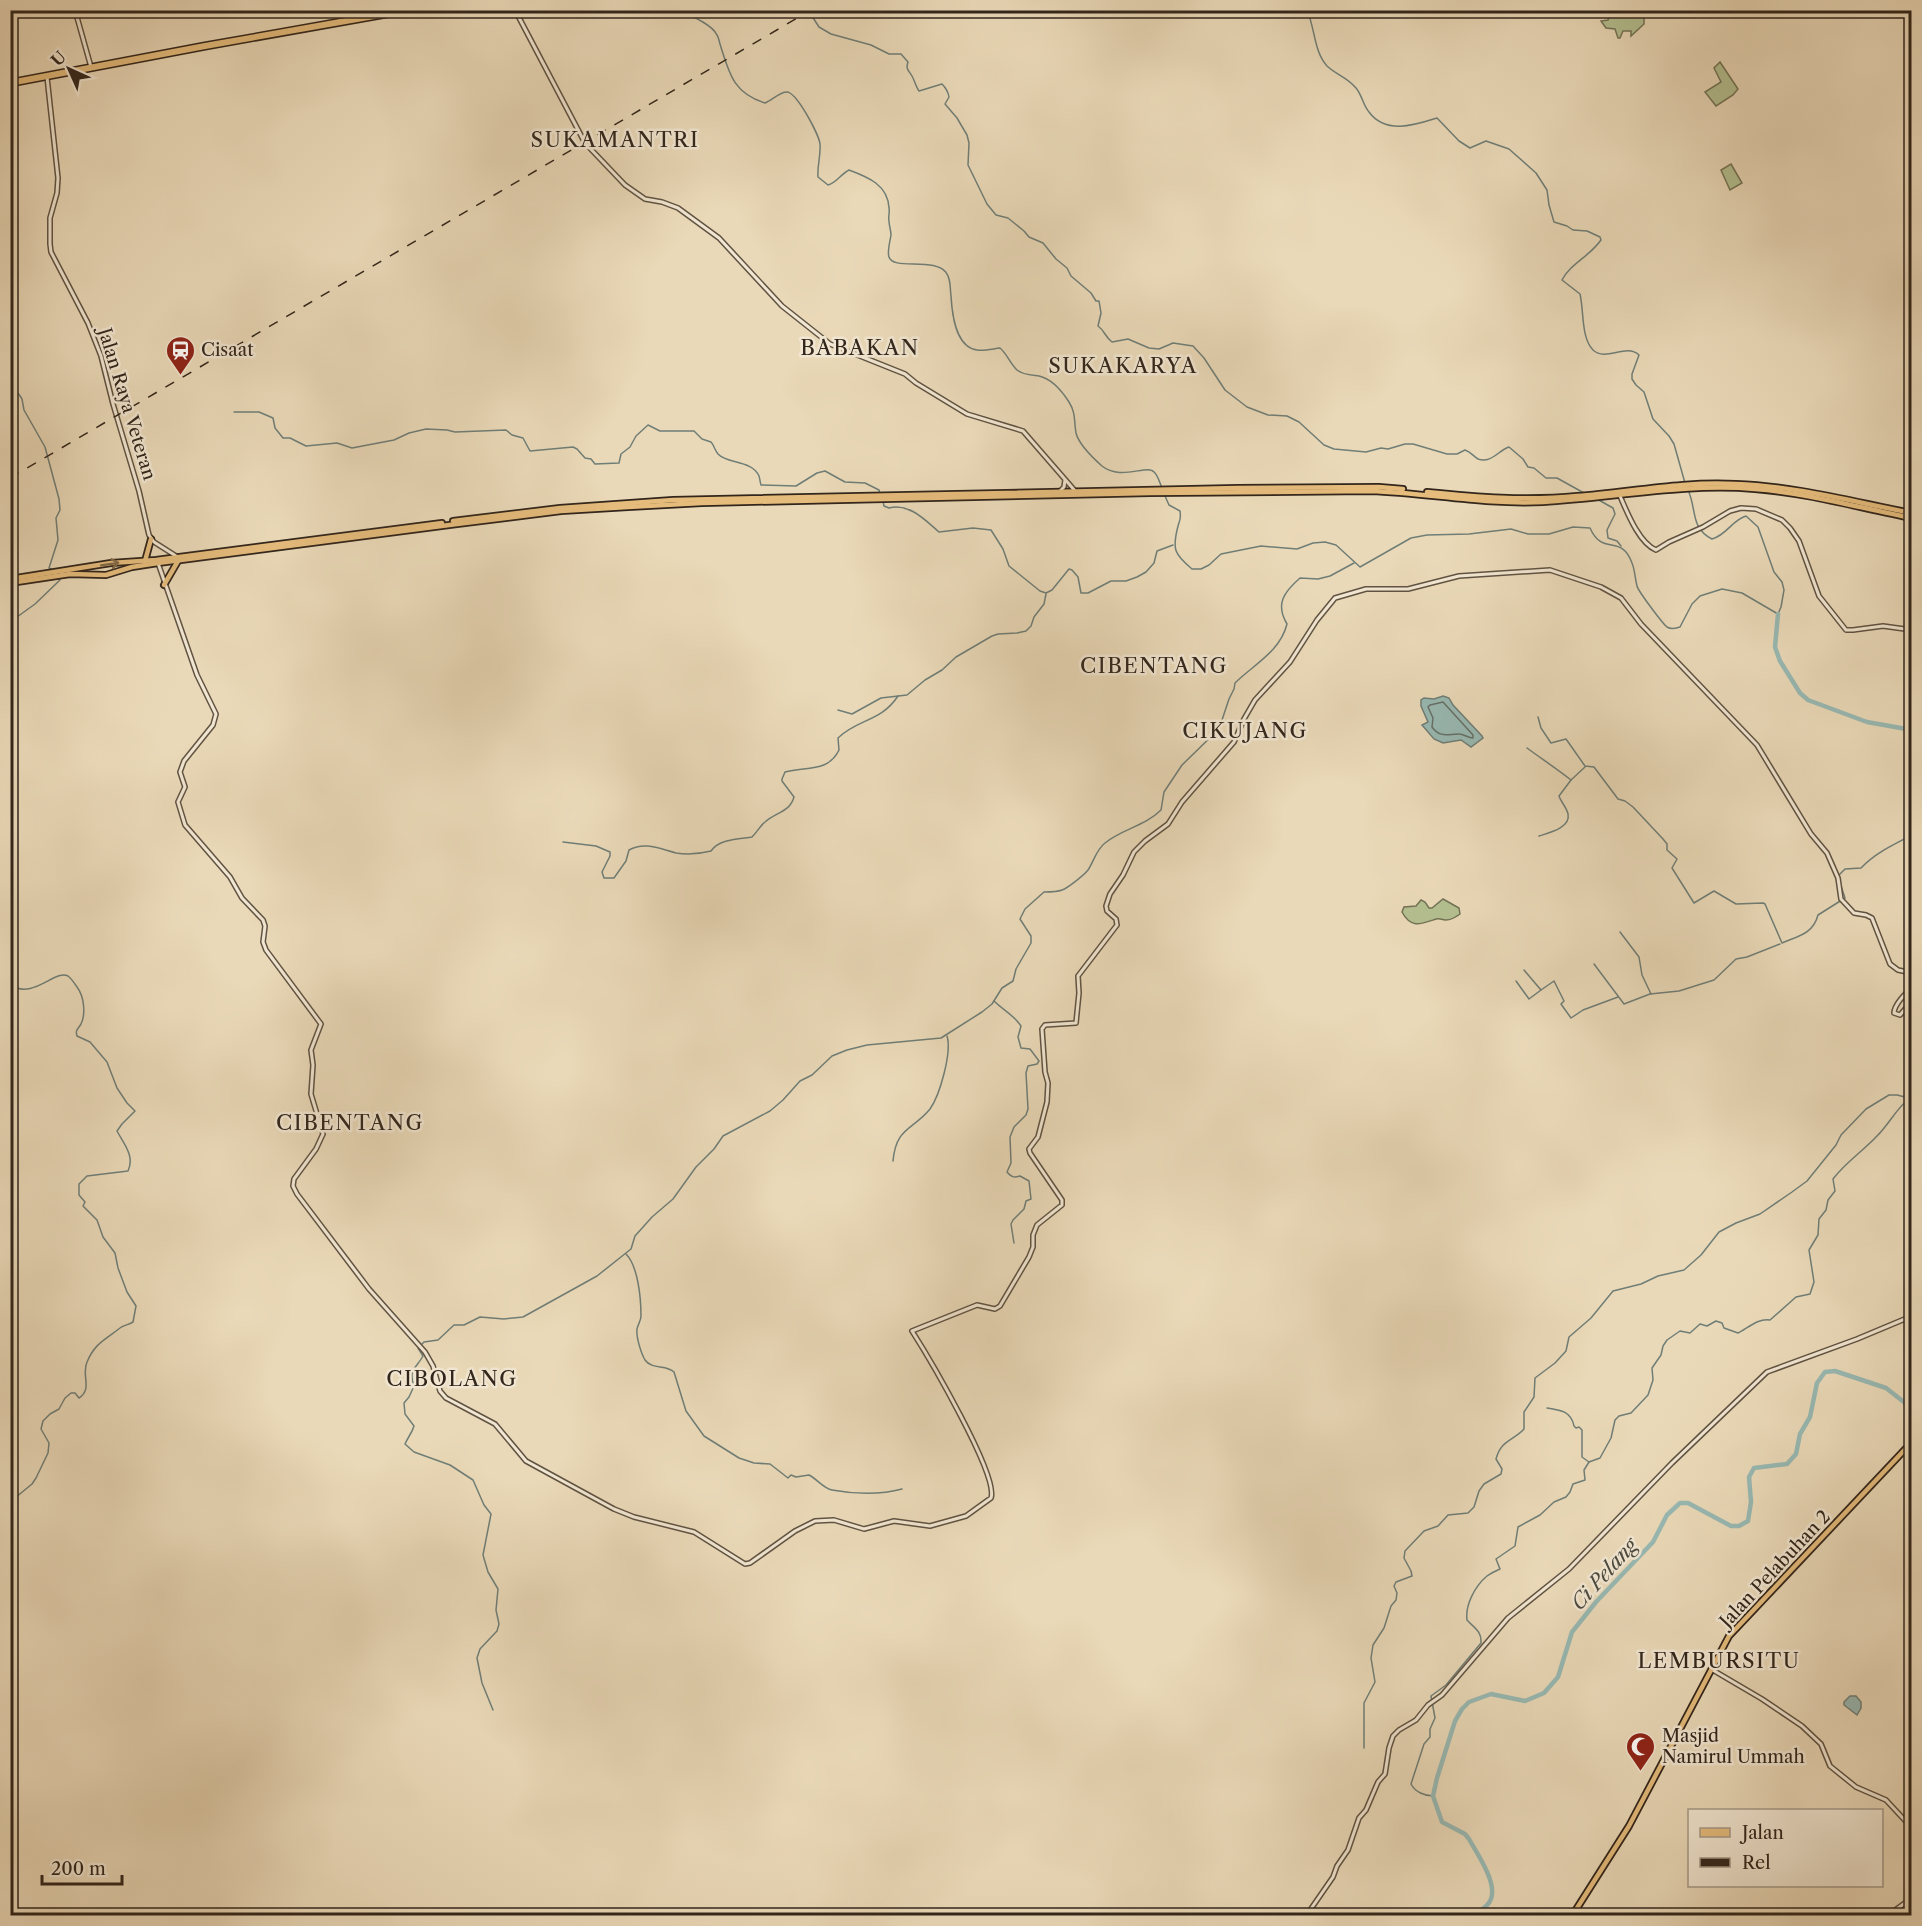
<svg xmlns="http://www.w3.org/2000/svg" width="1922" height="1926" font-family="'Libre Caslon Text',serif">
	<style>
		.green { fill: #b4c091; stroke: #737356; stroke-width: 1.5 }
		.water { fill: #98b9b3; stroke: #6f7e77; stroke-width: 1.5 }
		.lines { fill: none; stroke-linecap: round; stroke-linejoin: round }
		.shore { stroke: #657068; stroke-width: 1.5 }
		.stream { stroke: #6f7e77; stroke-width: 1.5 }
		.river { stroke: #98b9b3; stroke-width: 4.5 }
		.minor-casing { stroke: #605343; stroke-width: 6 }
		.major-casing { stroke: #32261c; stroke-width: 8 }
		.highway-casing { stroke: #32261c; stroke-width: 9 }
		.minor { stroke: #f1e6d1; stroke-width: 3 }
		.major { stroke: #e5bc7c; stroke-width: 4.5 }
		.highway { stroke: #e5bc7c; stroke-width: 6 }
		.rail { stroke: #32261c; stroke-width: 1.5; stroke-dasharray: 10 10; stroke-linecap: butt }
		.oneway { stroke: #836a47 }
		.labels { text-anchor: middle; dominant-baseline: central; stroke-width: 5; stroke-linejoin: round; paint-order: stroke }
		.poi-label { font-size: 18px; fill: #32261c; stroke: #f1e6d1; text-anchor: start }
		.street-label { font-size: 18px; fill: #32261c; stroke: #f1e6d1 }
		.water-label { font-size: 20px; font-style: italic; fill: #4c4b42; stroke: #f1e6d1 }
		.quarter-label { font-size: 21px; letter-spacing: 1.5px; fill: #32261c; stroke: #f1e6d1 }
	</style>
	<rect width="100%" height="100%" fill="#ead9b8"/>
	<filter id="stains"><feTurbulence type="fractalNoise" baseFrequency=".00333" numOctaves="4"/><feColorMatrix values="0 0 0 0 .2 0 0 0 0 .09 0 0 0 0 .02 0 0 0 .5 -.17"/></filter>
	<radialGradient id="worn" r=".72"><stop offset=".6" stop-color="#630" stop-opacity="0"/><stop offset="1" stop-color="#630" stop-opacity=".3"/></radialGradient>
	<g class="green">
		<path d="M 1601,11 L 1639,11 L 1644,16 L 1644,24 L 1631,36 L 1631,31 L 1623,31 L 1620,38 L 1618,38 L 1615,29 L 1606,28 L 1601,21 L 1608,20 L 1609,17 L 1605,12 Z"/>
		<path d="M 1720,62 L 1738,89 L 1733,95 L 1716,106 L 1705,92 L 1721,82 L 1714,68 Z"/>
		<path d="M 1731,164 L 1742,183 L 1730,190 L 1721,170 Z"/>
		<path d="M 1443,899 L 1459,908 L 1460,914 C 1456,917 1452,920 1446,920 C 1441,920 1441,918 1436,919 C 1421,924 1411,929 1402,912 L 1404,907 L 1416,906 L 1421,900 L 1425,902 L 1429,908 L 1432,908 Z"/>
	</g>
	<g class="water">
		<path d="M 1443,696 L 1449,698 L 1453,705 L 1482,736 L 1483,738 L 1471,747 L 1461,740 L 1443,743 L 1434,739 L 1422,725 L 1428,722 L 1421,706 L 1421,700 L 1424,698 L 1434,699 Z"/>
		<path d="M 1850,1696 L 1856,1696 L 1861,1702 L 1861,1708 L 1857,1715 L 1844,1705 L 1844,1702 Z"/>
	</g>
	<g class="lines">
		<path class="shore" d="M 1443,702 L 1473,735 L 1473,738 C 1468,738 1464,734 1459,734 C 1447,734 1440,738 1432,727 L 1433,718 L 1428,707 L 1430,705 Z"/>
		<g class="stream">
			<path d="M 678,10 C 689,15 712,24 717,35 C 719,38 719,41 720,44 C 729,73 733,93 765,103 C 772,100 779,93 786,92 C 796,90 819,135 820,144 C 821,155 817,166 818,177 L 828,185 C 836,183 841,174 849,170 C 868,177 888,185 889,208 C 890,212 888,217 889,221 C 889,226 891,230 891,235 C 890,241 887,252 889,257 C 893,271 937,256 947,274 C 951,280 950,289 951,296 C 952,313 955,347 977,350 C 984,351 992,349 1000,348 C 1007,354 1010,363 1017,370 C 1023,375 1031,375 1039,376 C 1052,379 1062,391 1069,402 C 1076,413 1074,422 1076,433 C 1079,445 1093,458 1102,466 C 1120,481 1148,464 1154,472 C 1158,475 1160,484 1162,488"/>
			<path d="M 808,10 L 819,27 L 831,34 L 871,45 L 889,54 L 901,54 L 908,62 C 905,70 910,71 913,78 C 915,82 916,87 919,91 L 942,84 C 946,88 948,91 949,97 L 945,104 L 957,118 L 967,135 L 969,143 L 968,165 L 987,204 L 996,215 L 1008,218 L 1024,231 L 1029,237 L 1043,243 L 1056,259 L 1067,268 L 1071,276 L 1091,293 L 1096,301 L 1099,301 L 1101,313 L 1098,326 C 1105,331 1105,337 1112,342 L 1128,339 L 1149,348 L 1159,349 L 1173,343 L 1193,346 L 1204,358 L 1225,390 L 1247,407 L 1268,415 L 1287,416 L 1299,422 L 1324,445 L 1334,449 L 1366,452 L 1381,448 L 1388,449 L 1405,444 L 1413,444 L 1447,454 L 1457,454 L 1465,450 C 1471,452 1473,456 1478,459 C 1491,464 1499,450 1509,447 L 1523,459 L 1528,467 L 1534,468 L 1546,478 L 1557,478 L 1584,493"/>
			<path d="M 1307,10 C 1315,28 1314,52 1327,66 C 1335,74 1347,77 1356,88 C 1362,95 1363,105 1369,112 C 1386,135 1415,125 1437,118 L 1459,141 L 1470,148 L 1486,141 L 1509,149 L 1536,173 L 1547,190 L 1549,205 L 1554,222 L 1567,226 L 1573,230 L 1587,231 L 1600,237 L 1601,240 C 1589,257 1570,264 1562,280 L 1580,294 C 1584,311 1581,338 1593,350 C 1606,362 1626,343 1639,355 L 1632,374 L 1632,379 L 1636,385 L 1644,392 L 1653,419 L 1669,436 L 1674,444 L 1685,483"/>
			<path d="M 10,330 L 18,349 L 13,353 L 10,359"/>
			<path d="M 10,381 L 22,399 L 24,410 L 45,447 L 59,499 L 60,510 L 56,518 L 58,540 L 49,568 L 51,569"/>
			<path d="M 234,412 L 259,412 L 273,418 L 275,428 L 283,438 L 290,438 L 306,446 L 337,443 L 352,448 L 394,440 L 409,433 L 426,429 L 447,430 L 455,432 L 506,430 L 512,435 L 523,438 L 530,451 L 573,447 L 577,449 L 585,458 L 591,459 L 595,464 L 619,463 L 621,454 L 630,447 L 636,436 L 648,425 L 660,431 L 694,431 L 702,439 L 711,442 C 714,445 715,451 718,454 C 727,464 752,460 759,476 C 760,479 760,482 761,485 L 796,486 L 817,473 L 825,471 L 845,482 L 865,483 L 879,490 L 880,494"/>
			<path d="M 1165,496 L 1169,505 L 1180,511 C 1181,517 1180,520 1178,526 C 1172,549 1174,554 1192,569 L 1201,569 L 1209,565 L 1221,554 L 1261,546 L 1297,549 L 1313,543 L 1325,542 L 1336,545 L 1360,567 L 1411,538 L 1427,535 L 1469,534 L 1511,529 L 1528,534 L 1549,534 L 1573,527 L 1590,528 C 1603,557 1621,533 1632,563 C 1635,570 1635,579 1637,586 C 1638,591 1663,624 1667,627 C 1672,630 1676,628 1680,627 L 1692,604 L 1700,596 L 1722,589 L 1742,593 L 1778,614 L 1781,607 L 1784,590 L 1782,582 L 1774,572 L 1758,527 L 1746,516 C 1732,520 1727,535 1712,539 C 1690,528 1697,509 1688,490"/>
			<path d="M 1597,499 L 1613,508 L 1615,514 L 1607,530 L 1608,538 L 1617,541 L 1621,546"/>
			<path d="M 883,501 L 884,506 L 889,508 C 910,503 925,520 939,532 L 973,528 L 991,530 L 1003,549 L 1009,566 L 1040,591 L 1046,593 L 1052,590 L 1069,569 L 1072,570 L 1078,577 L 1081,593 L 1088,593 L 1111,581 L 1126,581 L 1137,577 L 1146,572 L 1154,563 L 1157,551 L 1173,545"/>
			<path d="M 10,638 L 17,617 L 35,604 L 60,580 L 58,578"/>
			<path d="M 838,710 L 852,714 L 881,698 L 907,695 L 925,680 L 942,670 L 956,657 L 992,636 L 998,634 L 1017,633 L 1026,631 L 1031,626 L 1034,617 L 1044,604 L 1046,594"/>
			<path d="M 1538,717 L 1541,728 L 1551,743 L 1566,739 L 1585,766 L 1594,767 L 1618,799 L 1625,801 L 1633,807 L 1663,839 L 1667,844 L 1667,850 L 1677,859 L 1672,868 L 1694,903 L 1714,891 L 1736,904 L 1763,903 L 1765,904 L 1782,943 C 1798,936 1813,934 1818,915 L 1845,898 L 1840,883"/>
			<path d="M 1527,748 C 1542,759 1557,769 1571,780 L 1585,767"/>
			<path d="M 1539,836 C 1548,833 1571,828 1568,814 C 1567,808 1561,802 1559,796 L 1571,780"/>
			<path d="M 563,842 L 596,846 L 610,852 L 610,856 L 602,872 L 604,878 L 614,878 L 626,861 L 629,850 C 645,841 660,849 676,853 C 688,855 699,854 711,851 C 719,839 739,839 752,837 C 757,832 760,826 765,822 C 776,812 790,812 794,797 L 782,781 L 782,779 L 785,772 C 805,766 828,773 839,750 L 838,738 C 857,719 881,722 898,696"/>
			<path d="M 1839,875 L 1845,869 L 1861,868 C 1875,853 1893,845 1912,835"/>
			<path d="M 1620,932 L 1639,957 L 1642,975 L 1651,994"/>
			<path d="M 1594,964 L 1624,1004 L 1650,994 L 1679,991 L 1714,980 L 1736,959 L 1747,957 L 1780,944"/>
			<path d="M 1524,970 L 1541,990 L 1554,981 L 1564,1001 L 1561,1004 L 1571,1018 L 1583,1010 L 1618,997"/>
			<path d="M 1516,981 L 1529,999 L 1541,990"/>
			<path d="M 10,985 C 34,1000 55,969 68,976 C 71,978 75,984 77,987 C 84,996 86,1014 81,1024 C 78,1029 75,1030 77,1036 L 90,1042 L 107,1062 L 117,1088 L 127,1103 L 135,1111 L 122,1124 L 117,1131 C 124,1144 135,1156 128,1171 L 87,1176 L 79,1184 L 79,1195 L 85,1202 L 83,1206 L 97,1220 L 103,1237 L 115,1253 L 118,1268 L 127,1292 L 136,1306 L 133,1322 C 128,1325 124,1325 120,1328 C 105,1340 95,1343 87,1362 C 81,1375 93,1389 79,1398 L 75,1393 L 71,1393 L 65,1398 L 59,1409 L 50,1414 L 43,1421 L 41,1429 L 49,1443 L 48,1453 L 36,1478 L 32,1484 L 10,1502"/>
			<path d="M 994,1001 C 1003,1010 1014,1015 1021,1026 L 1018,1037 L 1021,1048 L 1030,1049 L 1039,1061 L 1037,1064 L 1028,1066 L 1026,1073 L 1028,1109 L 1026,1115 L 1014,1127 L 1010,1137 L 1011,1163 L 1007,1172 C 1011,1177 1014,1178 1020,1176 L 1029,1181 L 1031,1199 L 1026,1201 L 1024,1209 L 1013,1220 L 1011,1224 L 1014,1243"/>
			<path d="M 893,1161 C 896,1127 913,1130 930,1109 C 940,1095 952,1052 947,1036"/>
			<path d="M 626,1254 C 638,1266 641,1298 641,1316 C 641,1321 638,1324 637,1329 C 636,1337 641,1353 645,1360 C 652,1370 666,1364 674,1372 L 686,1411 L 704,1436 L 739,1458 L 754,1463 L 770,1464 L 788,1478 L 791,1475 L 796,1477 L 809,1475 C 817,1479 824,1489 832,1490 C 853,1494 881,1495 902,1489"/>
			<path d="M 1589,1462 L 1600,1458 L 1611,1438 L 1615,1420 L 1619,1416 L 1631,1413 L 1648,1395 L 1653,1380 L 1652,1368 L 1661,1355 L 1663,1346 L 1667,1340 L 1680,1331 L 1690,1333 L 1700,1324 L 1707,1326 L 1716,1321 L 1722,1323 L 1724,1328 L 1738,1333 C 1748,1328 1758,1318 1770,1320 L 1796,1297 L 1810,1294 L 1814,1282 L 1809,1250 L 1818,1235 L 1819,1219 L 1826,1210 L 1828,1200 L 1835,1191 L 1833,1179 C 1845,1163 1863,1151 1877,1136 C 1890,1123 1897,1107 1912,1096"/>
			<path d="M 493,1710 L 482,1683 L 477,1658 L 480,1649 L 497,1631 L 499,1624 L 496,1610 L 498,1589 L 488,1572 L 483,1555 L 491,1514 L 484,1505 L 473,1480 L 450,1465 L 414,1452 L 405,1444 C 408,1437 412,1433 414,1426 L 405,1414 L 404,1403 L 409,1397 L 414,1386 C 408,1369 416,1369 423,1356 L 418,1348 L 424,1342 L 438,1340 L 454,1325 L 464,1325 L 480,1317 L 504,1319 L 523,1317 L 597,1276 L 631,1249 L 635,1236 L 652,1217 L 673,1199 L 696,1167 L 714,1149 L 723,1136 L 770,1111 L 783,1100 L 800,1081 L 812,1075 L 832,1056 L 847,1050 L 867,1045 L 941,1038 L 982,1012 L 992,1004 L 1002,988 L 1013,981 L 1016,969 L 1031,943 L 1031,936 L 1020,919 L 1025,909 L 1044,892 C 1050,892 1057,892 1062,890 C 1068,888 1084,875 1088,870 C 1094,861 1096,850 1105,843 C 1122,829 1145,826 1161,810 L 1164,792 L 1182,765 L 1219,729 L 1229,699 L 1234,689 L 1235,683 C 1253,665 1280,652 1287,624 C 1275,604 1284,592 1300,578 L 1318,579 L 1330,576 L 1354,563"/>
			<path d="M 1364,1748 L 1364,1703 L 1375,1682 L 1371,1658 L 1373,1645 L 1384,1628 L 1391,1606 L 1396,1600 L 1397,1593 L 1394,1586 L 1396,1582 L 1412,1576 L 1411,1571 L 1404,1558 L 1405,1551 L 1424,1531 L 1438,1526 L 1448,1515 L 1468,1513 L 1474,1507 L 1479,1491 L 1484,1484 L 1501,1474 L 1502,1469 L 1496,1459 C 1501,1440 1513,1441 1524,1429 L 1524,1412 L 1534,1397 L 1535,1378 L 1555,1363 L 1566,1351 L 1569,1337 L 1591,1318 L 1613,1291 L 1641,1284 L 1658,1276 L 1684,1270 L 1701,1255 L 1719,1232 L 1736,1223 L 1760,1214 L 1792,1192 L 1807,1181 L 1836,1145 L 1841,1135 L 1866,1109 L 1889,1095 L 1897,1095 L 1909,1098"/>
			<path d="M 1433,1796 C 1425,1796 1415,1792 1411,1784 L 1424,1744 L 1430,1737 L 1430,1729 L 1435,1718 L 1431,1696 L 1446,1685 L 1481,1643 C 1482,1631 1474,1628 1467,1620 C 1465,1605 1475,1586 1487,1576 C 1491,1573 1496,1571 1500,1569 L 1496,1559 L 1515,1546 L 1518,1527 L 1540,1515 L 1554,1502 L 1566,1497 L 1570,1492 L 1573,1484 L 1585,1480 L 1584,1470 L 1589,1462 L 1582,1457 L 1582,1430 L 1579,1427 L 1576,1428 L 1574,1426 C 1571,1411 1560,1410 1547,1408"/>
		</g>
		<g class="river">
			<path d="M 1778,614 L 1775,647 L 1780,661 L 1800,693 L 1808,700 L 1867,722 L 1912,730"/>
			<path d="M 1473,1916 C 1478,1912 1485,1908 1488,1904 C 1502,1888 1477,1854 1469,1839 L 1465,1834 L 1442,1822 L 1433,1796 L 1437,1778 L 1455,1721 L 1462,1709 L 1469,1702 L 1491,1694 L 1525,1701 L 1544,1693 L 1558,1677 L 1572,1632 L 1596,1602 L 1653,1542 L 1667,1515 L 1680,1503 L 1688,1503 L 1731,1526 L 1739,1526 L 1748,1521 L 1751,1502 L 1749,1477 L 1754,1468 L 1787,1464 L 1796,1454 L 1800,1434 L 1810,1417 L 1817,1383 L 1825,1372 L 1835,1371 L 1886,1388 L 1909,1406 L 1912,1405"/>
		</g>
		<defs>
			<g id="minor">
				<path d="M 75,10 L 91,67"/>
				<path d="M 515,10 L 585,143 L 625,185 L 645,199 L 662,202 L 678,208 L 719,238 L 782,306 L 830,344 L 905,374 L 916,383 L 967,414 L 1023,431 L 1076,492"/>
				<path d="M 47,77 L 58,178 L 57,193 L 50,218 L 50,244 L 51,252 L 88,323 L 101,356 L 113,404 L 139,491 L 149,535 L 154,542 L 176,556"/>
				<path d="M 1059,492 L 1064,487 L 1065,480"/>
				<path d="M 1620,496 C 1627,512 1639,543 1656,550 L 1669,542 L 1703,527 L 1730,511 L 1741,508 L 1756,509 L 1782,520 L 1790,528 L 1799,541 L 1819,596 L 1846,630 L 1853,630 L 1883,626 L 1912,630"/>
				<path d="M 158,563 L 197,675 L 216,714 L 213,725 L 184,761 L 180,772 L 185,787 L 178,802 L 185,825 L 230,877 L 242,898 L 263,920 L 265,926 L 263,942 L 266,950 L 321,1024 L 311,1050 L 313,1065 L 311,1094 L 323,1134 L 316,1149 L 294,1179 L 293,1186 L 297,1194 L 369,1289 L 425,1352 L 433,1366 L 440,1391 L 446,1398 L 495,1424 L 526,1461 L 614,1509 L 634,1517 L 694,1532 L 745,1564 L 750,1563 L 795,1531 L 815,1521 L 834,1520 L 864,1529 L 894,1521 L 930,1526 L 966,1516 L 991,1498 C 999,1476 928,1356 912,1331 L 977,1305 L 995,1309 L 1000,1306 L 1029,1257 L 1033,1247 L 1033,1235 L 1037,1225 L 1062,1205 L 1062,1200 L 1030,1153 L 1029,1149 L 1038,1137 L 1047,1102 L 1048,1083 L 1045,1072 L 1042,1029 L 1045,1025 L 1076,1023 L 1079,993 L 1078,976 L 1117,925 L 1116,919 L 1107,911 L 1106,906 L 1110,894 L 1123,875 L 1134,852 L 1145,841 L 1168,824 L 1182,802 L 1234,742 L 1244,719 L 1255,700 L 1290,662 L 1317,620 L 1335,598 L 1366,589 L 1408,589 L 1459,576 L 1550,570 L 1601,587 L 1621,598 L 1641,624 L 1757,745 L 1811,834 L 1827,853 L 1838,878 L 1841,899 L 1854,913 L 1866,915 L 1872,918 L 1890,964 L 1898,970 L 1912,973"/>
				<path d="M 1912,990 C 1905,992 1894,1006 1894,1013 L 1900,1015 L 1912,1001"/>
				<path d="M 1711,1669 L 1762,1699 L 1802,1726 L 1821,1744 L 1830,1766 L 1856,1787 L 1886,1800 L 1912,1828"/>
				<path d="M 1306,1916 L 1333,1877 L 1337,1866 L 1348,1850 L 1359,1818 L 1366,1810 L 1378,1782 L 1385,1774 L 1389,1748 L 1393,1736 L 1399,1730 L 1416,1720 L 1428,1705 L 1442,1695 L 1508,1618 L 1569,1569 L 1672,1463 L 1767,1372 L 1857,1339 L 1912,1316"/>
				<path d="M 1887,1916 L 1912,1898"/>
			</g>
			<g id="major">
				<path d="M 1427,492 C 1477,497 1526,501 1577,496 C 1630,492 1682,481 1736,484 C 1795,486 1854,502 1912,513"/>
				<path d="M 453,521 L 560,508 L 673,500 L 1238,488 L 1379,487 L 1403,489"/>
				<path d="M 145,561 L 151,539"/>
				<path d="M 10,579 L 111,563 L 156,560 L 442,523"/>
				<path d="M 10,583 L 70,574 L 106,575 L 132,567 L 158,563 L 457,524 L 561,511 L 628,507 L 702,503 L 1150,493 L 1371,491 C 1428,493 1485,505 1543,502 C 1613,498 1684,483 1755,489 C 1808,493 1860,508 1912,518"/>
				<path d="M 164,585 L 178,561"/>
				<path d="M 1572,1916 L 1629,1826 L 1729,1636 L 1912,1442"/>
			</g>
			<path id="highway" d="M 10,83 L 205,46 L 408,10"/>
		</defs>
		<use href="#minor" class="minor-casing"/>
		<use href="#major" class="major-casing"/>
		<use href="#highway" class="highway-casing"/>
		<use href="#minor" class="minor"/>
		<use href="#major" class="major"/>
		<use href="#highway" class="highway"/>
		<path class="rail" d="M 10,478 L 811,10"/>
	</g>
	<defs><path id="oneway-shaft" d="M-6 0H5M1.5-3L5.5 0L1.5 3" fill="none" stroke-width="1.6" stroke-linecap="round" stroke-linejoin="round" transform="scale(1.5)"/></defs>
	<use class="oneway" href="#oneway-shaft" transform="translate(110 564) rotate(-9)"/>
	<defs>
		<symbol id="station-pin" viewBox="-11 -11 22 30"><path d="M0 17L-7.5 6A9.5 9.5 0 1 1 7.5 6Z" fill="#8f2418" stroke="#f1e6d1"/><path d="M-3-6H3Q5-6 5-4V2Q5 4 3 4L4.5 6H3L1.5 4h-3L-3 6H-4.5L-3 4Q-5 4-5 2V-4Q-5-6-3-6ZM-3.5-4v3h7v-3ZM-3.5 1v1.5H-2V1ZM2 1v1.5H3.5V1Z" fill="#fff"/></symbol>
		<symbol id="mosque-pin" viewBox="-11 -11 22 30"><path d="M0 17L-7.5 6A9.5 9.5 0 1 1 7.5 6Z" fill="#8f2418" stroke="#f1e6d1"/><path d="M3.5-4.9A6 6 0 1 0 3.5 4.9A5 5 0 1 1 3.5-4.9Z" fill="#fff"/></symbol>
	</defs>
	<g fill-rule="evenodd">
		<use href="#station-pin" x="164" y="334" width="33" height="45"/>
		<use href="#mosque-pin" x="1624" y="1730" width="33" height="45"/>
	</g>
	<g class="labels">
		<g class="poi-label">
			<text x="201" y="350">Cisaat</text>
			<text x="1662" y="1736">Masjid<tspan x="1662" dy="21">Namirul Ummah</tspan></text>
		</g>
		<g class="street-label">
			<text transform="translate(127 404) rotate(73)">Jalan Raya Veteran</text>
			<text transform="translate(1775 1569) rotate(-47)">Jalan Pelabuhan 2</text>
		</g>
		<g class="water-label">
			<text transform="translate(1604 1574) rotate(-48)">Ci Pelang</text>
		</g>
		<g class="quarter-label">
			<text x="615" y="139">SUKAMANTRI</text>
			<text x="860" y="347">BABAKAN</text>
			<text x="1123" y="365">SUKAKARYA</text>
			<text x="1154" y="665">CIBENTANG</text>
			<text x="1245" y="730">CIKUJANG</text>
			<text x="350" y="1122">CIBENTANG</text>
			<text x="452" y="1378">CIBOLANG</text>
			<text x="1719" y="1660">LEMBURSITU</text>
		</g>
	</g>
	<rect width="1922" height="1926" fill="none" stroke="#ead9b8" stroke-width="36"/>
	<rect x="12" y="12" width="1898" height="1902" fill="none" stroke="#32261c" stroke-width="3"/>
	<rect x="18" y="18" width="1886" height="1890" fill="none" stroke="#32261c" stroke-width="1.5"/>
	<rect x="1688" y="1809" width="195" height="78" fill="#f1e6d1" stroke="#a59989" stroke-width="1.5"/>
	<rect x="1700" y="1828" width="30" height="9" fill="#e5bc7c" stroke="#a59989" stroke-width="1.5"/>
	<text x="1742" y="1839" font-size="18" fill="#32261c">Jalan</text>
	<rect x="1700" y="1858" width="30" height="9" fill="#32261c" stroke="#a59989" stroke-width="1.5"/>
	<text x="1742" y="1869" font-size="18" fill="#32261c">Rel</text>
	<g transform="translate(69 69) rotate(315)" stroke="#f1e6d1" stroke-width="4.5" paint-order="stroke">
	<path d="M0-4.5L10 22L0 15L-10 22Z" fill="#32261c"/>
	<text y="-9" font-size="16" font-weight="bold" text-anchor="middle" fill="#32261c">U</text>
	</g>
	<path d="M42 1875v9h80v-9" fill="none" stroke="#32261c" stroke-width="3"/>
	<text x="51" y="1875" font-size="18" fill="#32261c" stroke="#f1e6d1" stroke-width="4.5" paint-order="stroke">200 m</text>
	<rect width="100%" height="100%" filter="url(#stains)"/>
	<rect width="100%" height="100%" fill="url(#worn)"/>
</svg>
